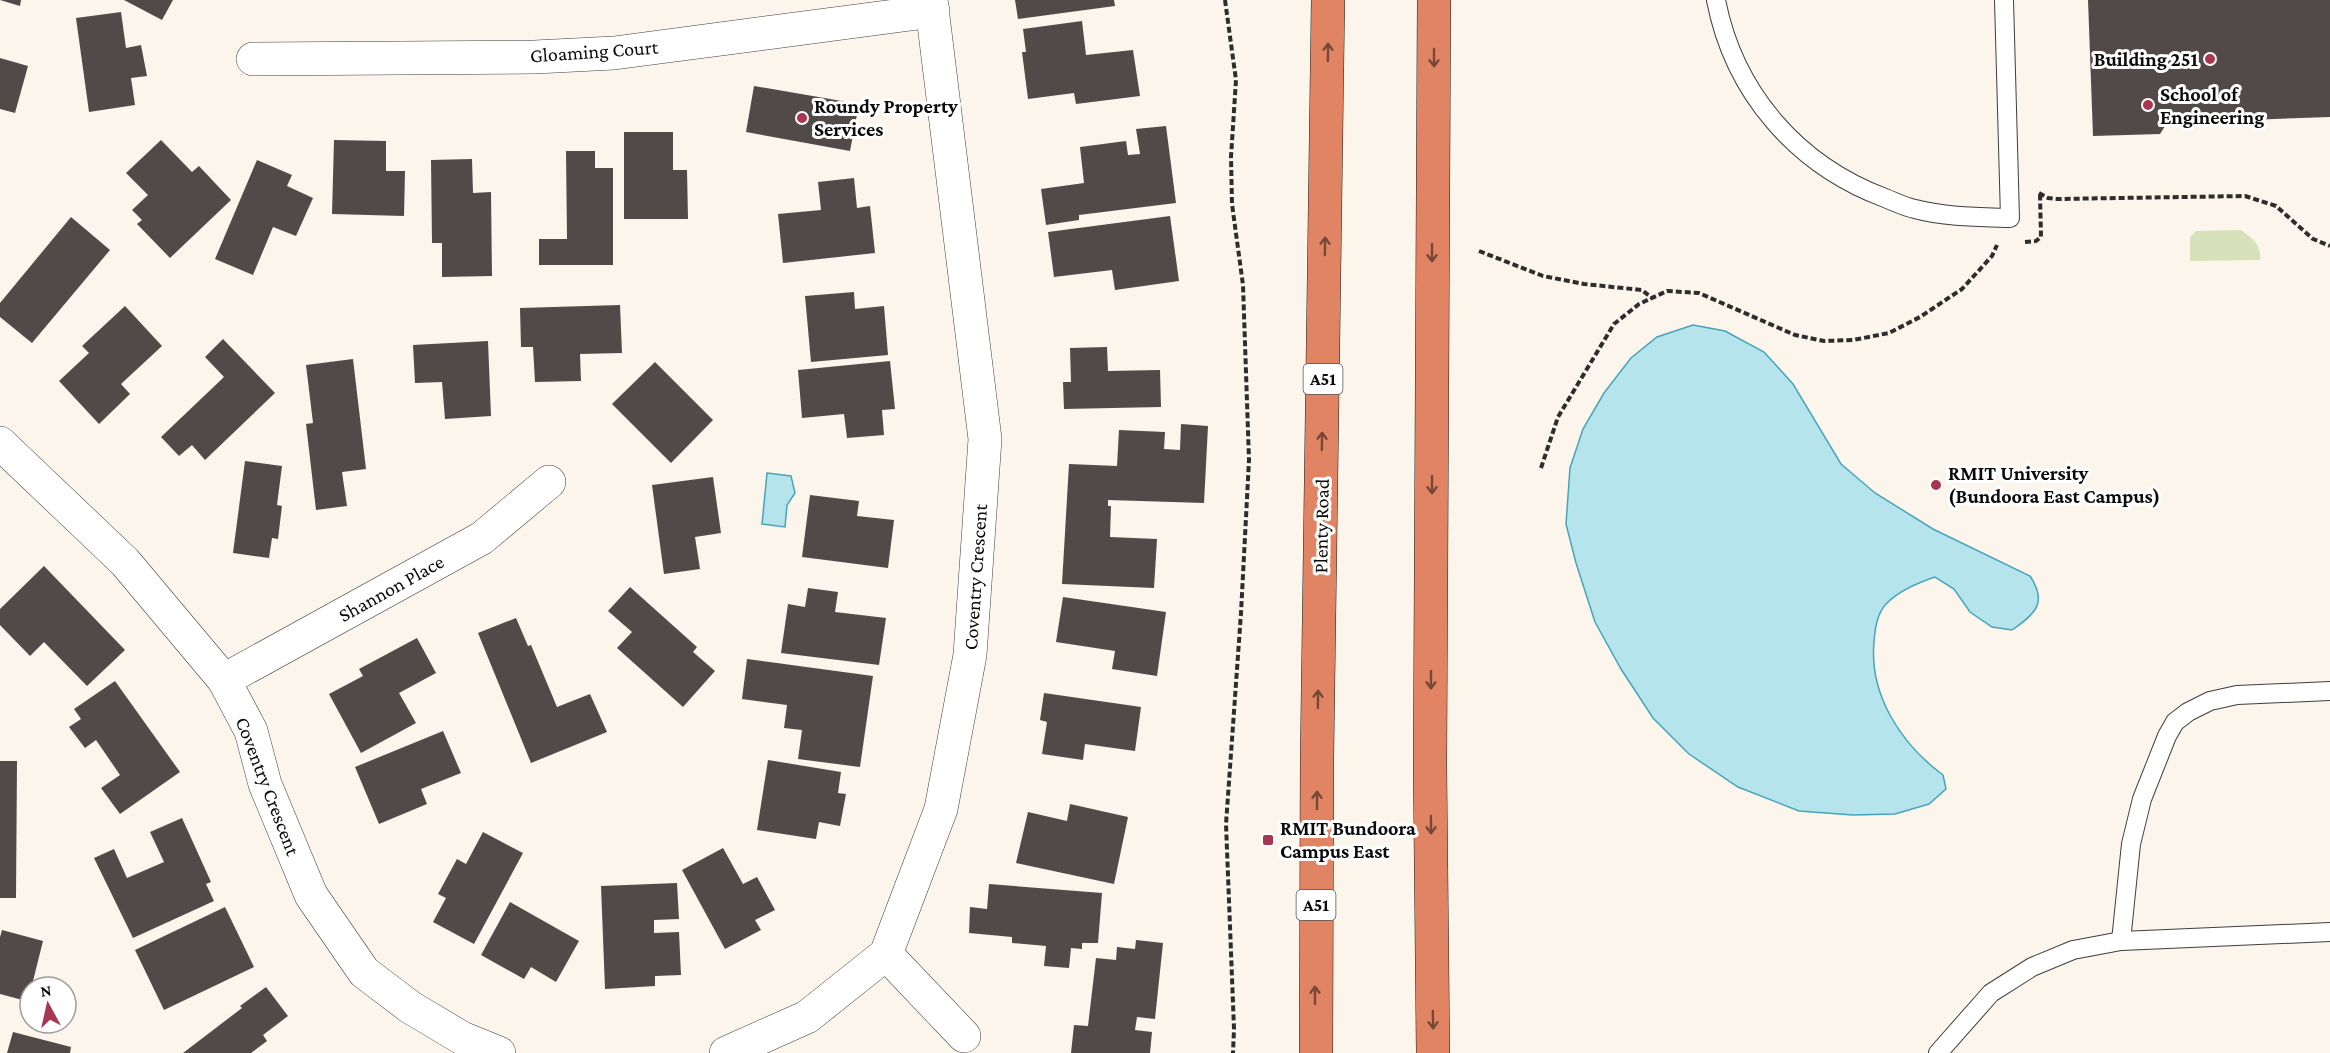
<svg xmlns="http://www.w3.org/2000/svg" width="2330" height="1053" font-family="'Crimson Pro',serif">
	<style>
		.green { fill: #d7e2ba }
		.water { fill: #b6e4ed; stroke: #47a4bb; stroke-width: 1.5 }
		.building { fill: #524a49 }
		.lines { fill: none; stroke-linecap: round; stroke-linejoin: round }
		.lane-casing { stroke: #3e3e3e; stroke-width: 20 }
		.street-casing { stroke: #3e3e3e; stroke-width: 34 }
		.highway-casing { stroke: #1c1c1c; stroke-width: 34 }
		.path { stroke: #2d2d2d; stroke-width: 4; stroke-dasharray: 6 3; stroke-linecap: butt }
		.lane { stroke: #fff; stroke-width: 18 }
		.street { stroke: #fff; stroke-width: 33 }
		.highway { stroke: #e18464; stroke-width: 33 }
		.oneway { stroke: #764838 }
		.poi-dot { fill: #a83652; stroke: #fff; stroke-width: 2 }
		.labels { text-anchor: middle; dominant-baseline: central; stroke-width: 6; stroke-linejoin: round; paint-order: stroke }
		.shield { fill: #fff; stroke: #545454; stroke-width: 1.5 }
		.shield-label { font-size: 18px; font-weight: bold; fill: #0b0b0b }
		.street-label { font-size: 20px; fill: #0b0b0b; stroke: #fff }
		.poi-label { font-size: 20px; font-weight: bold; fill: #0b0b0b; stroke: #fff; text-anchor: start }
	</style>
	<rect width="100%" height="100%" fill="#fcf5eb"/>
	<path class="green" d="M 2241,230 C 2252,238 2262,245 2260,260 L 2190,261 L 2190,237 L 2196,231 Z"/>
	<g class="water">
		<path d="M 1693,325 L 1725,331 L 1764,352 L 1793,384 L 1841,464 L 1875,493 L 1933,529 L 2030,576 C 2048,603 2035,614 2012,630 L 1992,627 L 1970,612 L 1954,589 L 1935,577 C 1917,583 1900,590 1887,603 C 1877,613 1875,628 1874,642 C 1869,695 1901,744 1943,775 L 1946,789 L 1929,804 L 1895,814 L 1853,815 L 1799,811 L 1738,787 L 1689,754 L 1653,718 L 1621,669 L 1595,622 L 1576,563 L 1566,524 L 1570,468 L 1583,429 L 1604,393 L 1631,358 L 1657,337 Z"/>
		<path d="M 767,473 L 791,476 L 795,493 L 787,505 L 785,527 L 762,524 Z"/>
	</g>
	<g class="building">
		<path d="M 0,0 L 21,0 L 20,6 Z"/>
		<path d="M 124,0 L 173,0 L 162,20 Z"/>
		<path d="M 1015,0 L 1114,0 L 1115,6 L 1018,19 Z"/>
		<path d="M 2088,0 L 2330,0 L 2330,117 L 2167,123 L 2160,134 L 2093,136 Z"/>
		<path d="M 121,12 L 126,48 L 141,45 L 147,76 L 131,78 L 135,105 L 89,112 L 76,18 Z"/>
		<path d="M 1082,21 L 1086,55 L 1133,50 L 1140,96 L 1076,104 L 1074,93 L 1028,99 L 1022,52 L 1026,52 L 1023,29 Z"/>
		<path d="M 0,58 L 28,66 L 15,113 L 0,109 Z"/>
		<path d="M 754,86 L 859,104 L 850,151 L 746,132 Z"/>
		<path d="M 1166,126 L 1176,203 L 1079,215 L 1079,220 L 1046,225 L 1041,189 L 1084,183 L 1080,147 L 1126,141 L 1128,155 L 1140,154 L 1136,129 Z"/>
		<path d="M 624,132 L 673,132 L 673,170 L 687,170 L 688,219 L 624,219 Z"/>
		<path d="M 161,140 L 192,172 L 199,166 L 231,200 L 170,258 L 137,224 L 142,220 L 132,210 L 148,195 L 126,173 Z"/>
		<path d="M 334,140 L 386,141 L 386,171 L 405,171 L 404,216 L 332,214 Z"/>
		<path d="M 566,151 L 595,151 L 595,168 L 613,168 L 613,265 L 539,265 L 539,239 L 567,239 Z"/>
		<path d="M 472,159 L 473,193 L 491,192 L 492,276 L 442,277 L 442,243 L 432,243 L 431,160 Z"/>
		<path d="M 257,160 L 292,175 L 287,186 L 313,198 L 296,236 L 273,227 L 253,275 L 215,259 Z"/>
		<path d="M 854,178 L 857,208 L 870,206 L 875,253 L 783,263 L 778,214 L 821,210 L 818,182 Z"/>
		<path d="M 1170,216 L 1179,281 L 1115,290 L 1112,270 L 1054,277 L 1048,232 Z"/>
		<path d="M 71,217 L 110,250 L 32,343 L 0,317 L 0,303 Z"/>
		<path d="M 854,292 L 855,309 L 884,306 L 888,355 L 811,362 L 805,296 Z"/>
		<path d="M 620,305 L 622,353 L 580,354 L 581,381 L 535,382 L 533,347 L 521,347 L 520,308 Z"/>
		<path d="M 125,306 L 162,346 L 121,384 L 130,394 L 99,424 L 59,381 L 89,353 L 82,346 Z"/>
		<path d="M 223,339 L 275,393 L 205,460 L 192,445 L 179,456 L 161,437 L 224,377 L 205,357 Z"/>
		<path d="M 488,341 L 491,416 L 445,419 L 442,382 L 415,383 L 413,345 Z"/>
		<path d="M 1107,347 L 1108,371 L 1160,370 L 1161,407 L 1064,409 L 1063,382 L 1071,382 L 1070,348 Z"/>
		<path d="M 353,359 L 366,469 L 342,472 L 347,506 L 316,510 L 306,424 L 313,423 L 306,365 Z"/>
		<path d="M 890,361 L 895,409 L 882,410 L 884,435 L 847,438 L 844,414 L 802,418 L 798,370 Z"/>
		<path d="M 655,362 L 713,420 L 671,463 L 612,404 Z"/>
		<path d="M 1181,424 L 1208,426 L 1204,503 L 1108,500 L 1108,506 L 1111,506 L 1110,537 L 1157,539 L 1154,588 L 1062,584 L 1069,464 L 1117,466 L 1119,430 L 1165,432 L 1164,449 L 1180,450 Z"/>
		<path d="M 245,461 L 282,466 L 277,505 L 282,506 L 278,539 L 272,538 L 269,558 L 233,553 Z"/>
		<path d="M 713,477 L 721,533 L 695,537 L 700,569 L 664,574 L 652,485 Z"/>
		<path d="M 810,495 L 859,501 L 857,516 L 894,520 L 888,568 L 802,557 Z"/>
		<path d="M 44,566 L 125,650 L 87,686 L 44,642 L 30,656 L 0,625 L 0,609 Z"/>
		<path d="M 630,587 L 697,647 L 693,652 L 715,671 L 683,707 L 617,648 L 632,632 L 608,611 Z"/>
		<path d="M 808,588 L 838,592 L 835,612 L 886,618 L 879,665 L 781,653 L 788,604 L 805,607 Z"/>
		<path d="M 1063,597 L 1166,612 L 1157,676 L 1112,669 L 1115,651 L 1056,642 Z"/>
		<path d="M 516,618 L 528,646 L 531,645 L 557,707 L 590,694 L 607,732 L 531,763 L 478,633 Z"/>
		<path d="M 417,638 L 436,673 L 399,693 L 416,723 L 361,753 L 329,694 L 363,676 L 359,669 Z"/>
		<path d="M 747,659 L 873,676 L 860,767 L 798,759 L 802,730 L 784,728 L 787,705 L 742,699 Z"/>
		<path d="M 115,681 L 180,772 L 120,814 L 101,788 L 120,775 L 96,740 L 85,748 L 69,727 L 81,719 L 74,709 Z"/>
		<path d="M 1044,693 L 1141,707 L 1135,751 L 1085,744 L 1083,760 L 1042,754 L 1047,722 L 1040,720 Z"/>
		<path d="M 443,731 L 461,773 L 421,789 L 427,804 L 379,824 L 355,767 Z"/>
		<path d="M 768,760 L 841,772 L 838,793 L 846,794 L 840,826 L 819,822 L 816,839 L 757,830 Z"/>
		<path d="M 0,761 L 17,761 L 16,898 L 0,898 Z"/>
		<path d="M 1070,804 L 1128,817 L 1114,884 L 1016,863 L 1028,812 L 1067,821 Z"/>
		<path d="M 182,818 L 211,882 L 206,884 L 214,901 L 133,938 L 94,858 L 114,849 L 127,878 L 164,862 L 150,832 Z"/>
		<path d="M 483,832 L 523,853 L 474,944 L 433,922 L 446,898 L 438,894 L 457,859 L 466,864 Z"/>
		<path d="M 723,848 L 743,884 L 757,877 L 775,910 L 755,920 L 761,930 L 725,949 L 682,870 Z"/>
		<path d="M 677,883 L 679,919 L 654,920 L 654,933 L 679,932 L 681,975 L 655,976 L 655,986 L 605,989 L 601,886 Z"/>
		<path d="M 989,884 L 1102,893 L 1098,943 L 1082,943 L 1082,949 L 1071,948 L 1069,968 L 1044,966 L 1046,946 L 1012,943 L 1012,937 L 969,933 L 970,907 L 987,909 Z"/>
		<path d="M 510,902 L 579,941 L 556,982 L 531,967 L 524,979 L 481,955 Z"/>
		<path d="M 225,907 L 254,967 L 164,1010 L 135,950 Z"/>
		<path d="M 2,930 L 43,941 L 33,981 L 36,982 L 35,987 L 30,987 L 30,1002 L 0,994 L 0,937 Z"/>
		<path d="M 1136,940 L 1163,943 L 1155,1019 L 1137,1017 L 1135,1030 L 1152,1032 L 1150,1053 L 1071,1053 L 1074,1025 L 1088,1026 L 1096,958 L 1116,960 L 1117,947 L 1135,949 Z"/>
		<path d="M 266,987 L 288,1016 L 263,1035 L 267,1041 L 251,1053 L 183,1053 L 242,1008 L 240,1006 Z"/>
		<path d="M 13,1032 L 71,1047 L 70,1053 L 7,1053 Z"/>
	</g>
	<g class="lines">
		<defs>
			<g id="lane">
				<path d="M 1716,0 C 1734,93 1797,165 1885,198 C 1895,202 1905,207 1915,209 C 1945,217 1979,217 2010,218 L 2004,0"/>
				<path d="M 2121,941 L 2131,844 L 2142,799 L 2167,736 L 2175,722 L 2188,712 L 2210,701 L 2237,695 L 2330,691"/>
				<path d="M 1938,1053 L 1991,993 L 2032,967 L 2073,950 L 2121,941 L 2330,932"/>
			</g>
			<g id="street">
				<path d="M 253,59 L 535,57 L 614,53 L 933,11"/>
				<path d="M 0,443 L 125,562 L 224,680 L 251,731 L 265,784 L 311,895 L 364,972 L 410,1007 L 462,1038 L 499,1053"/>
				<path d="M 224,680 L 482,538 L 549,482"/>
				<path d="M 886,954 L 964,1036"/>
				<path d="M 726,1053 L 807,1017 L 886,954 L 941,809 L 970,655 L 985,439 L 931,0"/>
			</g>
			<g id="highway">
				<path d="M 1316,1053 L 1317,758 L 1328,0"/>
				<path d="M 1433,1053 L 1430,766 L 1434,0"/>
			</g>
		</defs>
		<use href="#lane" class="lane-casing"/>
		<use href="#street" class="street-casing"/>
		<use href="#highway" class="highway-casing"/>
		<g class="path">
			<path d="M 1225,0 L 1236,80 L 1231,157 L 1232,204 L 1243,285 L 1249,460 L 1241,613 L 1226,824 L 1234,1029 L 1233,1053"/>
			<path d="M 2039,193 L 2048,198 L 2057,199 L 2245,196 L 2276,206 L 2313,239 L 2330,246"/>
			<path d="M 2025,242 L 2036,241 L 2041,237 L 2040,194"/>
			<path d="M 1479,251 L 1543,276 L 1584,284 L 1642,290 L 1652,298"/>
			<path d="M 1541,468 L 1558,417 L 1614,324 L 1639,304 L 1667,291 L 1699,293 L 1795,335 L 1824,341 L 1853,340 L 1889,333 L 1920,317 L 1962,289 L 1992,256 L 1997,245"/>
		</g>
		<use href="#lane" class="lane"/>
		<use href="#street" class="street"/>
		<use href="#highway" class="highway"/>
	</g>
	<defs><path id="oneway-shaft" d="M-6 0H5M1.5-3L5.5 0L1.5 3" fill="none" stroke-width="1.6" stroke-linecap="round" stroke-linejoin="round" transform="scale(1.5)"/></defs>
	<g class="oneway">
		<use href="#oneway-shaft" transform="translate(1328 52) rotate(-89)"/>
		<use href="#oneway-shaft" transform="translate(1434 58) rotate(90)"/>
		<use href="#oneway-shaft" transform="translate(1325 246) rotate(-89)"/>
		<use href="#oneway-shaft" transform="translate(1432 253) rotate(90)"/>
		<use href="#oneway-shaft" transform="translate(1322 441) rotate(-89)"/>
		<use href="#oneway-shaft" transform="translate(1432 485) rotate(90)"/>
		<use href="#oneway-shaft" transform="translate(1431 680) rotate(90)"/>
		<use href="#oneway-shaft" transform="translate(1318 699) rotate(-89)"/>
		<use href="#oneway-shaft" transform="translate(1317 800) rotate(-90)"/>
		<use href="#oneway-shaft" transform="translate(1431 825) rotate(89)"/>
		<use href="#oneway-shaft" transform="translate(1315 995) rotate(-90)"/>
		<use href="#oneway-shaft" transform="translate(1433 1020) rotate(89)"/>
	</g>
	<g class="poi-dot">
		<circle cx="2210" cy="59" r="6"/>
		<circle cx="2148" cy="105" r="6"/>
		<circle cx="802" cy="118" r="6"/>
		<circle cx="1936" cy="485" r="6"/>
		<rect x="1262" y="834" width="12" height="12" rx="3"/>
	</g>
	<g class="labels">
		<g class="shield">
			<rect x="1303.5" y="364" width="39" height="30" rx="4.5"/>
			<rect x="1296.5" y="890" width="39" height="30" rx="4.5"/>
		</g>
		<g class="shield-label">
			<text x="1323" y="379">A51</text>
			<text x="1316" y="905">A51</text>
		</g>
		<g class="street-label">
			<text transform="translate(594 51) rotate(-4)">Gloaming Court</text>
			<text transform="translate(1321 526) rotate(-89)">Plenty Road</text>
			<text transform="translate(975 577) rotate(-86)">Coventry Crescent</text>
			<text transform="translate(391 588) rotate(-29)">Shannon Place</text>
			<text transform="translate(268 786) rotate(69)">Coventry Crescent</text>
		</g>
		<g class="poi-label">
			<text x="2198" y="59" text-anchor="end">Building 251</text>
			<text x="2160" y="94">School of<tspan x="2160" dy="23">Engineering</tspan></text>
			<text x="814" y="106">Roundy Property<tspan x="814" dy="23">Services</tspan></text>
			<text x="1948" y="473">RMIT University<tspan x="1948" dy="23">(Bundoora East Campus)</tspan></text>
			<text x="1280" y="828">RMIT Bundoora<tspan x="1280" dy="23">Campus East</tspan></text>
		</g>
	</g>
	<g transform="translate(48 1005) rotate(352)"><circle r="28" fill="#ffffff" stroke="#9d9d9d" stroke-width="1.5"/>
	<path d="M0-4.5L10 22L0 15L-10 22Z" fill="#a83652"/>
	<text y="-9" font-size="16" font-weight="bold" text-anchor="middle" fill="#0b0b0b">N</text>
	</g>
</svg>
